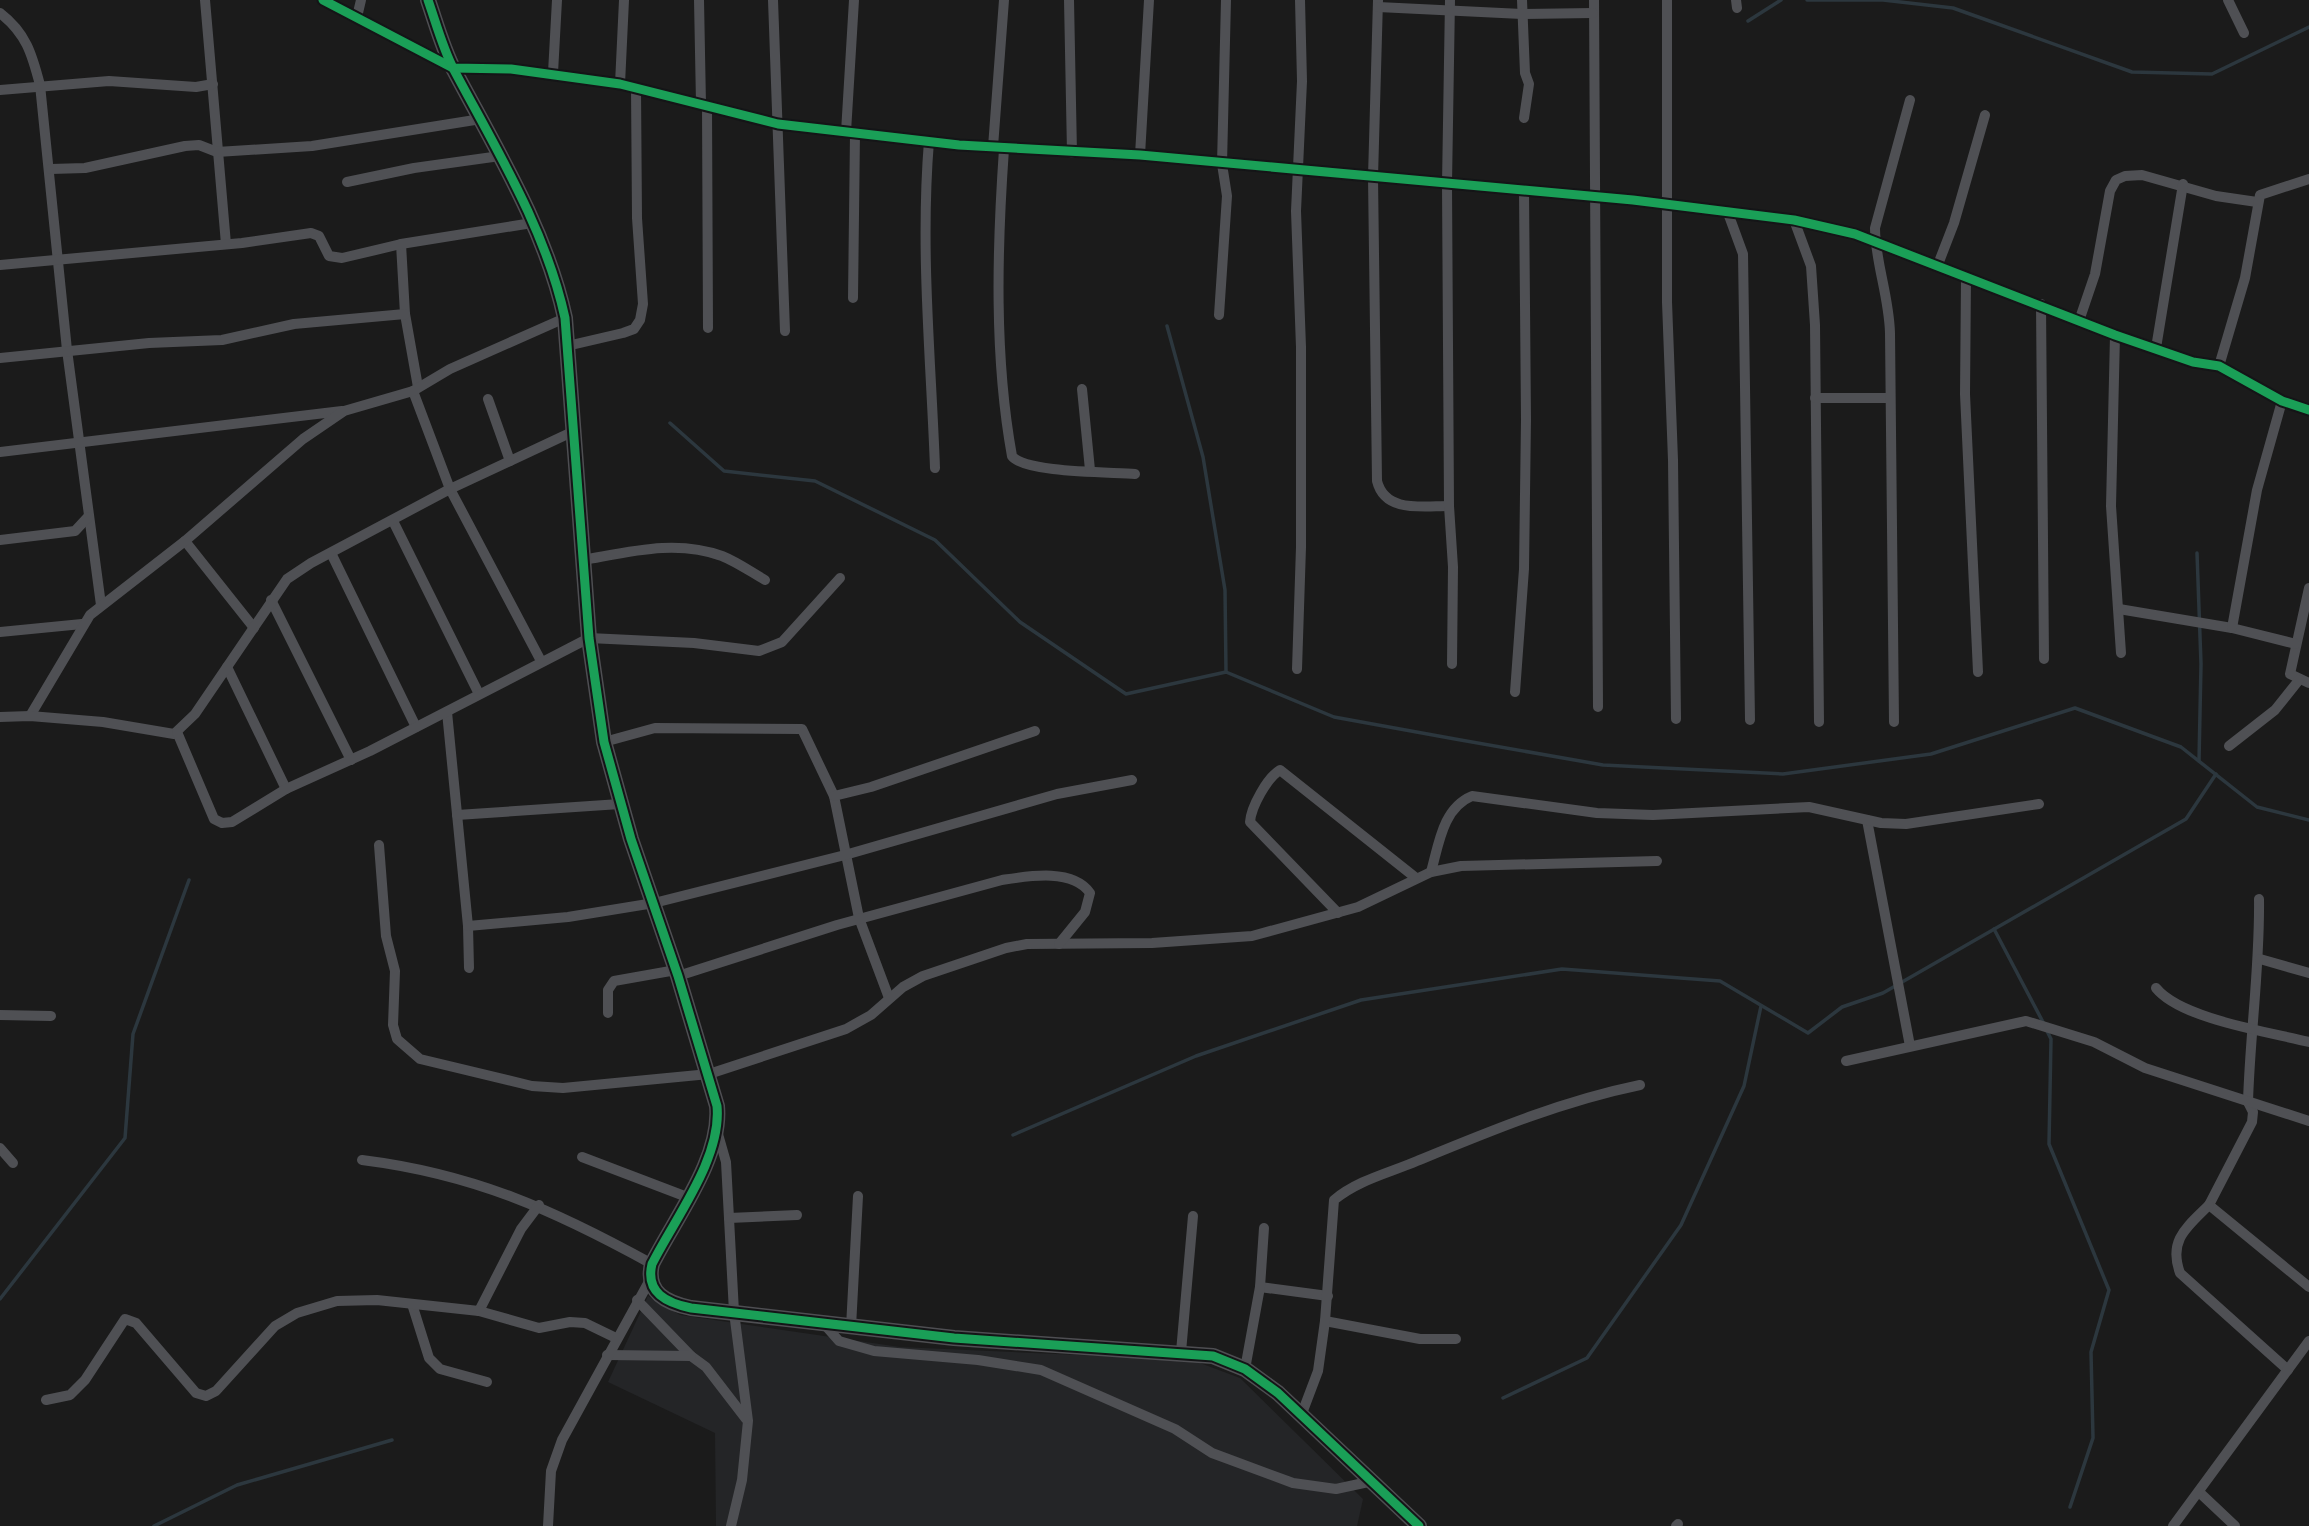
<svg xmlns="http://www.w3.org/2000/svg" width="2309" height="1526" font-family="'DM Sans',sans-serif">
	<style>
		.built { fill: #242527 }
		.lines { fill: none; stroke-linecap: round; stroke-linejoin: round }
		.stream { stroke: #2c373e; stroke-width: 3.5 }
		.street { stroke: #4f5054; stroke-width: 10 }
		.secondary { stroke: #4e4e52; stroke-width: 16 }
		.cycleway-casing { stroke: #141517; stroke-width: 13 }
		.cycleway { stroke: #1a9f57; stroke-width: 9 }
	</style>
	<rect width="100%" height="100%" fill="#1b1b1b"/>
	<path class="built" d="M 648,1296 L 680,1315 L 900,1347 L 1192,1360 L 1240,1378 L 1363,1499 L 1357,1526 L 716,1526 L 715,1433 L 608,1382 Z"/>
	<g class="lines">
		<g class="stream">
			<path d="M 1807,0 L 1883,0 L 1953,8 L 2132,72 L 2212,74 L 2309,27"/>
			<path d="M 1748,21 L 1781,0"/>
			<path d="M 1167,326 L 1203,457 L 1225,590 L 1226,671"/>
			<path d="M 670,423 L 724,471 L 815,481 L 935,540 L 1020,622 L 1126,694 L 1226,672 L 1334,717 L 1455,739 L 1603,765 L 1783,774 L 1931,754 L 2075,708 L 2181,747 L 2257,807 L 2309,820"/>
			<path d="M 2197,553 L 2201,664 L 2199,761"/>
			<path d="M 1994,929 L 2044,1024"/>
			<path d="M 2047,1031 L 2051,1039 L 2049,1144 L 2109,1290 L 2091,1352 L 2093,1438 L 2070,1507"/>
			<path d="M 1013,1135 L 1196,1056 L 1361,1000 L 1562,969 L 1720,981 L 1808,1033 L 1842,1007 L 1883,993 L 2186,819 L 2216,774"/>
			<path d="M 0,1299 L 125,1138 L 133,1034 L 189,880"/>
			<path d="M 1503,1398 L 1587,1358 L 1681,1225 L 1744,1086 L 1761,1006"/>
			<path d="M 154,1526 L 237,1485 L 392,1440"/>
		</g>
		<g class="street">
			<path d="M 205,0 L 226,244"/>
			<path d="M 323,0 L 453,68 L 511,69 L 620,84 L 778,124 L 959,145 L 1140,155 L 1633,200 L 1794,220 L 1855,234 L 2115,335 L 2193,362 L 2219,366 L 2282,401 L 2309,410"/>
			<path d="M 699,0 L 701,104"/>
			<path d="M 773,0 L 785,331"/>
			<path d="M 1069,0 L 1072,153"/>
			<path d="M 1378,0 L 1373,177 L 1377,481 C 1385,513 1422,506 1449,506"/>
			<path d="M 1450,0 L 1447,184 L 1449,506 L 1453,567 L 1452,664"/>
			<path d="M 1522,0 L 1525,73 L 1529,84 L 1524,118"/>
			<path d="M 1594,0 L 1598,707"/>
			<path d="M 1667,0 L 1667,302 L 1673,460 L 1676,719"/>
			<path d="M 1736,0 L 1737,8"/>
			<path d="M 2228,0 L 2244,33"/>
			<path d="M 1378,7 L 1522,14 L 1593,13"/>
			<path d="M 0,13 C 26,33 32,54 40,85 L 67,350 L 101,605"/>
			<path d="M 357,17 L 361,0"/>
			<path d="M 553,73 L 557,0"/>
			<path d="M 620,84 L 624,0"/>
			<path d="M 0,90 L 109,81 L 196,87 L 213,84"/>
			<path d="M 707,106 L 708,328"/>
			<path d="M 846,132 L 854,0"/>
			<path d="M 929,141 C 920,251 931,359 935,468"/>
			<path d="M 993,147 L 1004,0"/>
			<path d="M 1004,149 C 997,249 994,357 1012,456 C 1024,473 1110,472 1135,474"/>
			<path d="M 1140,155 L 1149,0"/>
			<path d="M 51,169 L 85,168 L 185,146 L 199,145 L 217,152 L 312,146 L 481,119"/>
			<path d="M 347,182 L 414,168 L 500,156"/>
			<path d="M 1728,213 L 1743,254 L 1750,720"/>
			<path d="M 1794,220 L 1811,266 L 1815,325 L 1819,722"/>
			<path d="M 401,244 L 405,314 L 418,387"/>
			<path d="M 0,265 L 242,243 L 311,233 L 319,236 L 329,256 L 342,258 L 401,244 L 532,223"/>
			<path d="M 1937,267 L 1954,223 L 1985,115"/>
			<path d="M 1966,278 L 1965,394 L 1978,672"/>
			<path d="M 853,298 L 855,133"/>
			<path d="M 2041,304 L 2044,659"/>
			<path d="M 1219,315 L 1227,196 L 1222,164 L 1226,0"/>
			<path d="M 2079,321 L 2095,274 L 2110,191 L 2116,180 L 2125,176 L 2142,175 L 2216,196 L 2257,202"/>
			<path d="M 2115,335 L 2111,506 L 2121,653"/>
			<path d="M 567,346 L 623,333 L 634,329 L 640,320 L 643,304 L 637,218 L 636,88"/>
			<path d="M 2156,348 L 2183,184"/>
			<path d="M 0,358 L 149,343 L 222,340 L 294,324 L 405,314"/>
			<path d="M 2219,366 L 2245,278 L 2260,195 L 2309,179"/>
			<path d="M 1082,389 L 1090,470"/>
			<path d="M 413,391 L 450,489 L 541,661"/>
			<path d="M 1815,398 L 1890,398"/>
			<path d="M 488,399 L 510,461"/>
			<path d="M 0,452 L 342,411"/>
			<path d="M 393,521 L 478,692"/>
			<path d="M 0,540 L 75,531 L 88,517"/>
			<path d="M 185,541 L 254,628"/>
			<path d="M 331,553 L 416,727"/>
			<path d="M 583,560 C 629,552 676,539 722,556 C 737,562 751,572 765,580"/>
			<path d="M 2309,588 L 2290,674 L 2309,683"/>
			<path d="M 271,600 L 351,760"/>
			<path d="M 2119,609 L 2232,628 L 2296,644"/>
			<path d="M 2232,628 L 2257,490 L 2282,401"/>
			<path d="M 0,632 L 82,624"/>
			<path d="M 227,667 L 286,789"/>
			<path d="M 1297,669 L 1301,547 L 1301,347 L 1296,211 L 1302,81 L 1300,0"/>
			<path d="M 1515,692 L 1524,569 L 1526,419 L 1524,191"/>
			<path d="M 447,712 L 468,926 L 469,968"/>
			<path d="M 30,716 L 90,615 L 185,541 L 303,439 L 344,411 L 413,391 L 450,369 L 565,318"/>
			<path d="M 0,717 L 30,716 L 103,722 L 174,734 L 195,714 L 287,579 L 311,563 L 450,489 L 572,432"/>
			<path d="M 1894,722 L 1890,333 C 1889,296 1875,261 1875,228 L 1910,100"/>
			<path d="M 177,732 L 214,819 L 222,823 L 232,822 L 286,789 L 370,751 L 589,638 L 694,643 L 759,651 L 782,642 L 840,578"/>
			<path d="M 604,742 L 655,728 L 802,729 L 834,796 L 859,918 L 889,998"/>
			<path d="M 2229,746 L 2275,710 L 2299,680"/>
			<path d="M 834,796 L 871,787 L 1035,731"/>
			<path d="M 457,815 L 620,804"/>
			<path d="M 1867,820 L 1910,1046"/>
			<path d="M 379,845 L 386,936 L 395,971 L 393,1025 L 397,1039 L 420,1059 L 532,1086 L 563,1088 L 709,1074 L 846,1029 L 871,1015 L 903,987 L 923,976 L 1006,948 L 1027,944 L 1152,943 L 1252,936 L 1358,907 L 1431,872 L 1461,866 L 1657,861"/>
			<path d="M 1431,872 C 1439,843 1443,808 1472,796 L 1597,813 L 1653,815 L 1809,807 L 1881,823 L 1906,824 L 2039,804"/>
			<path d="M 2259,899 C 2260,967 2250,1034 2248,1102 L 2253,1112 L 2252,1122 L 2209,1205 L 2309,1287"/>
			<path d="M 1338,913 L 1250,822 C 1251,807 1267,778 1280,770 L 1416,878"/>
			<path d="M 468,926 L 568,917 L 654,903 L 845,855 L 1057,794 L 1132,780"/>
			<path d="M 2260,959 L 2309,973"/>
			<path d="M 678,976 L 837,925 L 1002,880 C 1028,876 1073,868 1090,893 L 1085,912 L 1059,944"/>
			<path d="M 2156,988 C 2181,1019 2269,1032 2309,1042"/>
			<path d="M 608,1013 L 608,990 L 614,981 L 676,970"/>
			<path d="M 0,1015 L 51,1016"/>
			<path d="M 1846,1061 L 2026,1021 L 2094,1042 L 2145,1068 L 2309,1121"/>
			<path d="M 718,1134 L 726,1162 L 734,1312 L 748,1421 L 742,1480 L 731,1526"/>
			<path d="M 0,1148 L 13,1163"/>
			<path d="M 582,1157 L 687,1197"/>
			<path d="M 362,1160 C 474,1174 554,1210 652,1264"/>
			<path d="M 2209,1205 C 2187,1227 2168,1240 2180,1273 L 2288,1370"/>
			<path d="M 729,1218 L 797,1215"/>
			<path d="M 1260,1287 L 1328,1296"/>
			<path d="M 637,1300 L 691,1356 L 706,1367 L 746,1419"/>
			<path d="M 412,1304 L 429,1358 L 440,1369 L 487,1382"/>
			<path d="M 479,1311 L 521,1229 L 539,1205"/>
			<path d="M 1325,1321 L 1420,1339 L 1456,1339"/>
			<path d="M 824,1324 L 839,1341 L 874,1351 L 978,1360 L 1041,1370 L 1175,1429 L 1212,1453 L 1293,1483 L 1336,1489 L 1373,1481"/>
			<path d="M 851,1327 L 858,1196"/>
			<path d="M 1181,1352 L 1193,1216"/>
			<path d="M 607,1355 L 691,1356"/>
			<path d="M 1245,1369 L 1260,1287 L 1264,1228"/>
			<path d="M 46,1400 L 70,1395 L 85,1380 L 125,1319 L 136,1323 L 196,1393 L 206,1396 L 216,1391 L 275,1326 L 297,1313 L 337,1301 L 377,1300 L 479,1311 L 539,1328 L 570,1322 L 585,1323 L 616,1338"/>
			<path d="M 1301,1416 L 1318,1371 L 1325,1321 L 1334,1200 C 1358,1180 1389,1173 1417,1161 C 1490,1131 1562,1101 1640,1085"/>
			<path d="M 2199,1492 L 2235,1526"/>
			<path d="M 548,1526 L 551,1471 L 562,1440 L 651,1278"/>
			<path d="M 1676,1526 L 1678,1524"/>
			<path d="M 2173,1526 L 2309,1341"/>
		</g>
		<path class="secondary" d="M 428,0 C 436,23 443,49 454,70 C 496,149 546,230 565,318 L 589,638 L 604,742 L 631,839 L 678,976 L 717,1106 C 722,1158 675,1218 652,1264 C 645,1293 667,1303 691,1308 L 954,1338 L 1213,1356 L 1245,1369 L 1278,1393 L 1419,1526"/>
		<defs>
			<g id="cycleway">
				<path d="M 323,0 L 453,68 L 511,69 L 620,84 L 778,124 L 959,145 L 1140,155 L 1633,200 L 1794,220 L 1855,234 L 2115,335 L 2193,362 L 2219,366 L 2282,401 L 2309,410"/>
				<path d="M 428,0 C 436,23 443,49 454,70 C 496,149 546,230 565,318 L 589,638 L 604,742 L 631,839 L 678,976 L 717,1106 C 722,1158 675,1218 652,1264 C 645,1293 667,1303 691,1308 L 954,1338 L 1213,1356 L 1245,1369 L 1278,1393 L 1419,1526"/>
			</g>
		</defs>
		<use href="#cycleway" class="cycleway-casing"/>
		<use href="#cycleway" class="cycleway"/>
	</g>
</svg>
